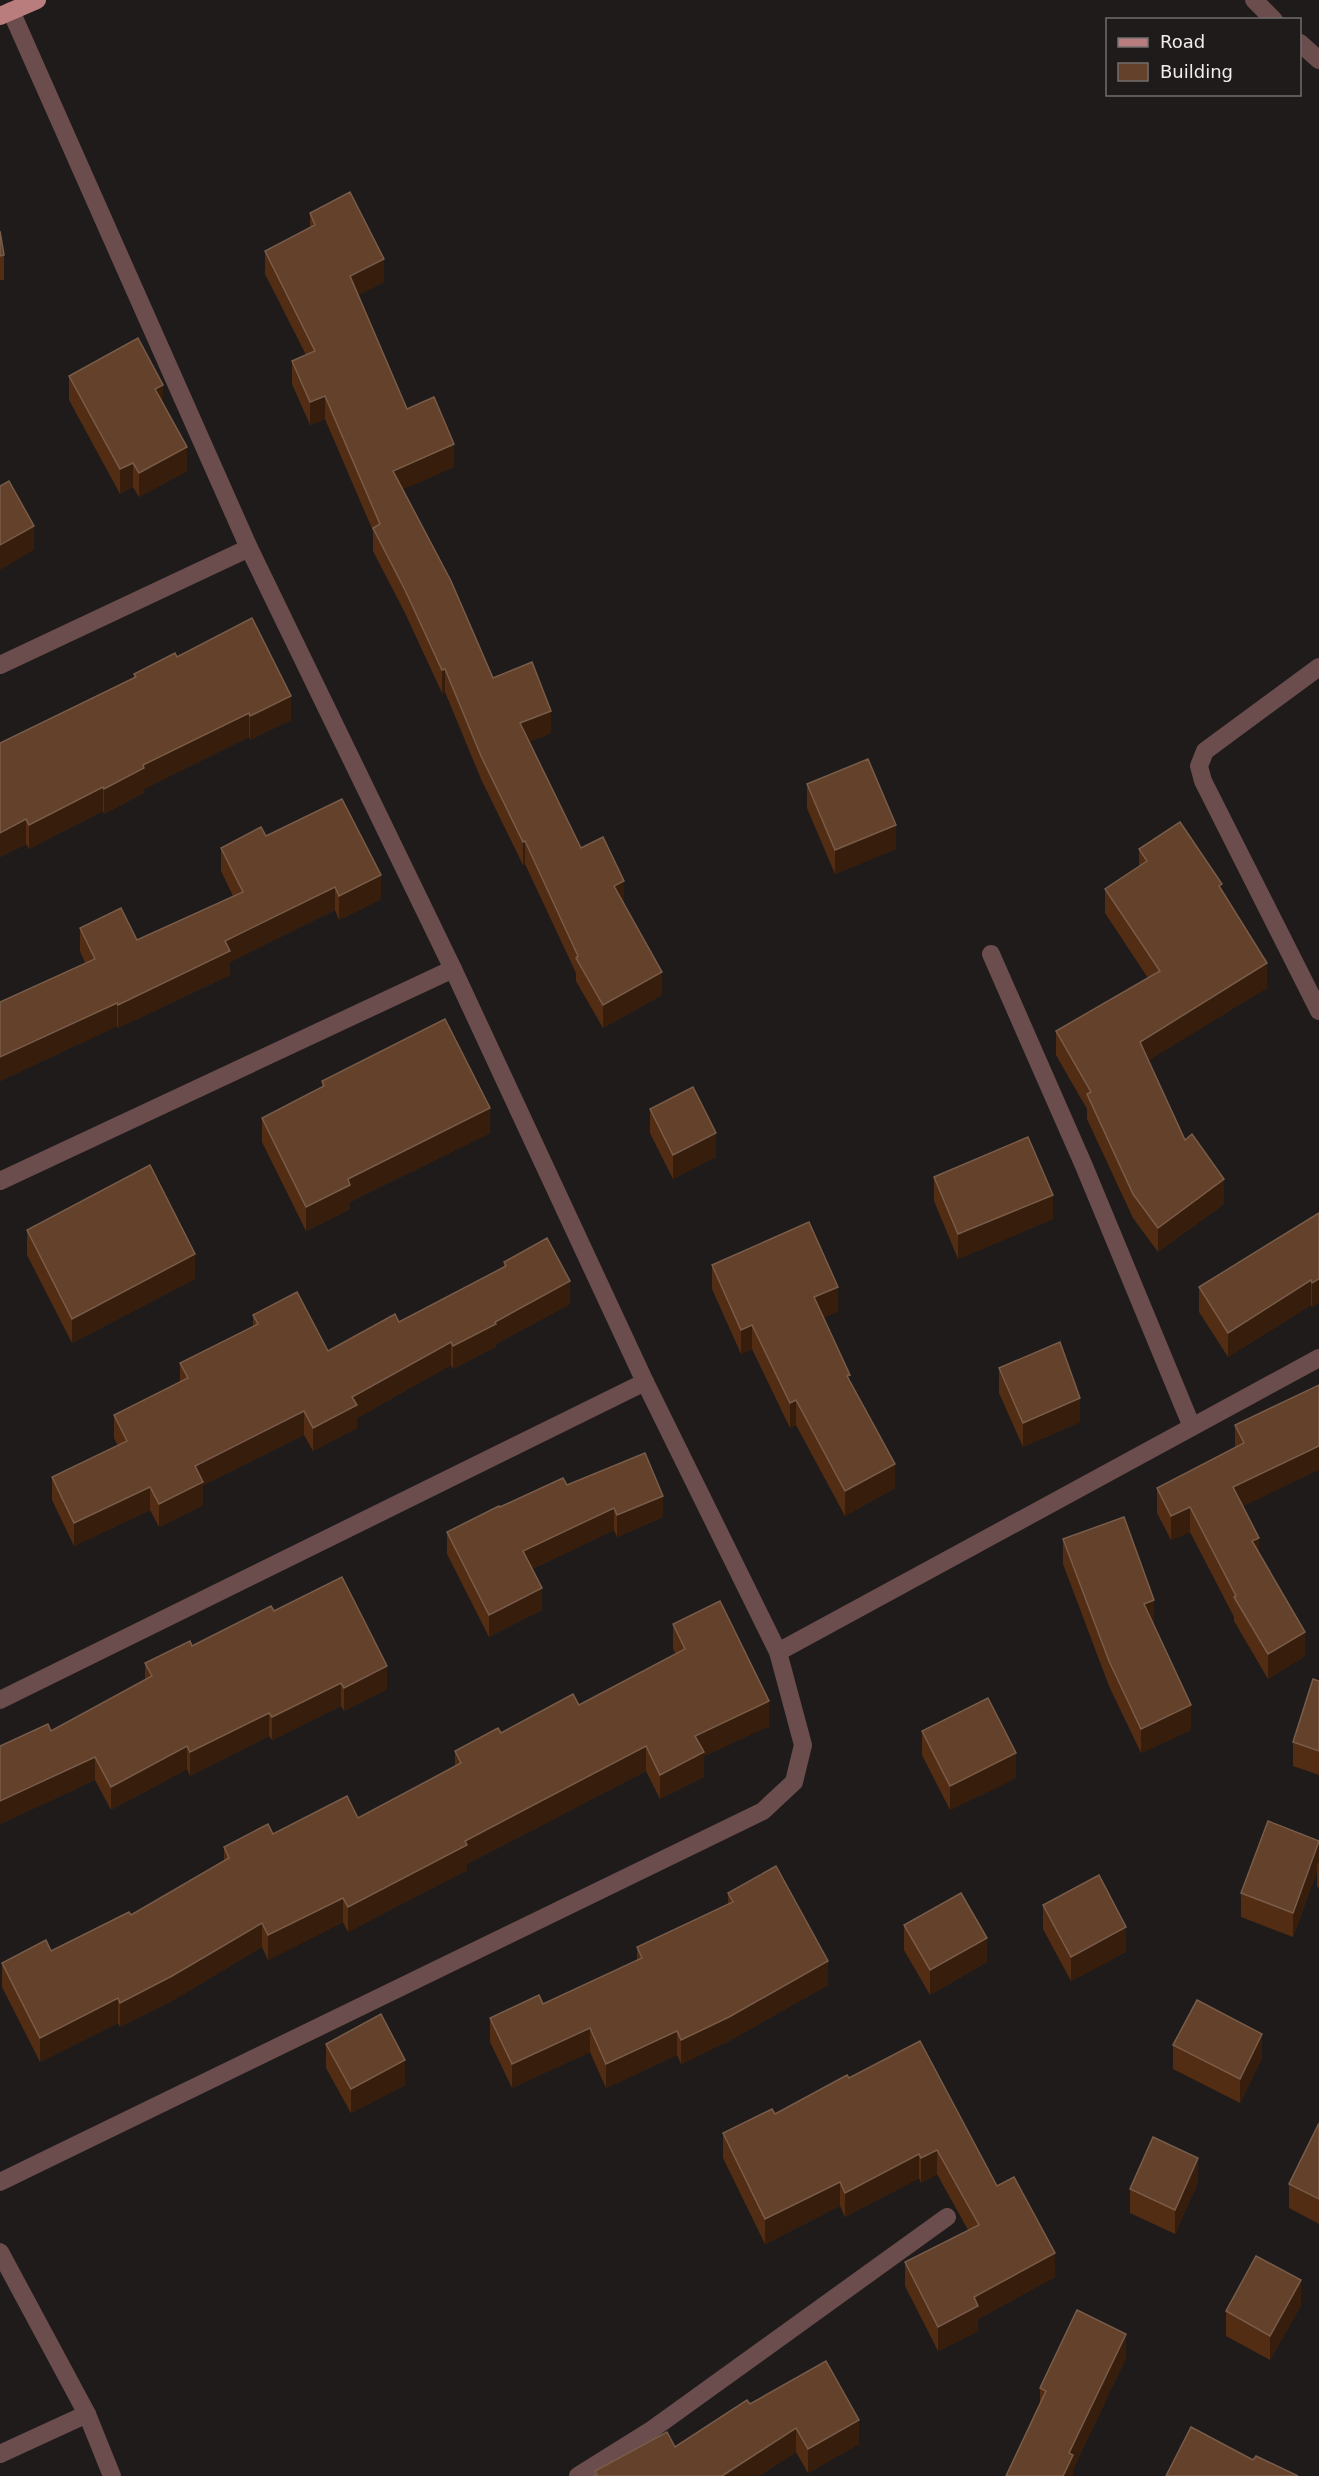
<svg xmlns="http://www.w3.org/2000/svg" width="1319" height="2476" font-family="'DejaVu Sans',sans-serif">
	<style>
		.lines { fill: none; stroke-linecap: round; stroke-linejoin: round }
		.minor { stroke: #6b4d4d; stroke-width: 18 }
		.major { stroke: #ba7d7e; stroke-width: 18 }
		.wall { fill: #522c13 }
		.shaded-wall { fill: #361d0c }
		.building { fill: #63412b; stroke: #795c49; stroke-width: 1.5 }
	</style>
	<rect width="100%" height="100%" fill="#1f1b1a"/>
	<g class="lines">
		<g class="minor">
			<path d="M 1254,0 L 1274,20"/>
			<path d="M 1300,43 L 1319,60"/>
			<path d="M 0,665 L 249,548"/>
			<path d="M 1319,667 L 1205,751 L 1199,766 L 1203,781 L 1319,1011"/>
			<path d="M 991,954 L 1084,1166 L 1192,1427"/>
			<path d="M 0,1181 L 453,969"/>
			<path d="M 778,1652 L 1319,1358"/>
			<path d="M 0,1700 L 645,1382"/>
			<path d="M 0,2182 L 763,1811 L 794,1782 L 803,1745 L 778,1652 L 645,1382 L 453,969 L 249,548 L 11,11"/>
			<path d="M 0,2252 L 87,2414 L 112,2476"/>
			<path d="M 0,2454 L 87,2414"/>
			<path d="M 578,2476 L 650,2431 L 947,2217"/>
		</g>
		<path class="major" d="M 0,16 L 37,0"/>
	</g>
	<g class="wall">
		<path d="M 310,213 L 384,282 L 358,295 L 407,409 L 454,467 L 403,489 L 493,678 L 551,733 L 529,742 L 581,848 L 624,904 L 662,995 L 603,1028 L 576,981 L 576,973 L 525,864 L 523,865 L 481,779 L 445,692 L 442,693 L 405,613 L 373,551 L 373,531 L 325,419 L 310,425 L 292,384 L 292,361 L 306,355 L 265,274 L 265,251 L 310,228 Z"/>
		<path d="M 0,231 L 4,255 L 4,280 L 0,280 Z"/>
		<path d="M 69,376 L 163,403 L 187,471 L 139,497 L 133,487 L 120,494 L 69,400 Z"/>
		<path d="M 177,657 L 291,720 L 250,740 L 249,737 L 144,789 L 144,793 L 104,814 L 103,811 L 29,849 L 26,844 L 0,857 L 0,743 L 134,677 L 134,674 Z"/>
		<path d="M 807,784 L 896,849 L 835,874 L 807,808 Z"/>
		<path d="M 266,836 L 381,899 L 339,920 L 335,910 L 230,962 L 230,975 L 118,1028 L 117,1026 L 0,1081 L 0,1002 L 85,963 L 80,951 L 80,928 L 137,940 L 233,896 L 221,871 L 221,848 Z"/>
		<path d="M 1139,849 L 1222,890 L 1267,988 L 1148,1060 L 1185,1140 L 1224,1204 L 1158,1252 L 1133,1218 L 1087,1119 L 1087,1109 L 1056,1055 L 1056,1031 L 1148,978 L 1105,913 L 1105,889 L 1139,866 Z"/>
		<path d="M 322,1081 L 490,1133 L 350,1202 L 350,1209 L 306,1231 L 262,1142 L 262,1118 L 322,1088 Z"/>
		<path d="M 650,1109 L 716,1157 L 673,1179 L 650,1133 Z"/>
		<path d="M 934,1177 L 1053,1219 L 958,1259 L 934,1201 Z"/>
		<path d="M 1319,1213 L 1319,1303 L 1312,1307 L 1311,1305 L 1228,1357 L 1199,1312 L 1199,1287 Z"/>
		<path d="M 27,1230 L 195,1279 L 72,1343 L 27,1255 Z"/>
		<path d="M 504,1262 L 570,1304 L 496,1344 L 496,1347 L 453,1369 L 451,1365 L 357,1418 L 357,1428 L 313,1451 L 304,1435 L 203,1485 L 203,1505 L 159,1527 L 150,1510 L 74,1546 L 52,1500 L 52,1477 L 118,1446 L 114,1438 L 114,1415 L 180,1382 L 180,1363 L 253,1326 L 253,1315 L 328,1351 L 399,1322 L 504,1267 Z"/>
		<path d="M 712,1265 L 838,1311 L 823,1318 L 895,1488 L 845,1516 L 796,1425 L 790,1428 L 752,1349 L 741,1354 L 712,1289 Z"/>
		<path d="M 999,1368 L 1080,1422 L 1023,1447 L 999,1393 Z"/>
		<path d="M 1319,1385 L 1243,1507 L 1259,1552 L 1305,1656 L 1268,1679 L 1234,1621 L 1234,1617 L 1190,1532 L 1171,1540 L 1157,1513 L 1157,1488 L 1235,1448 L 1235,1425 Z"/>
		<path d="M 567,1485 L 663,1517 L 617,1537 L 614,1530 L 532,1569 L 542,1610 L 489,1637 L 447,1554 L 447,1532 L 500,1507 Z"/>
		<path d="M 1063,1539 L 1154,1624 L 1153,1625 L 1191,1730 L 1141,1753 L 1109,1686 L 1063,1564 Z"/>
		<path d="M 274,1611 L 387,1689 L 344,1711 L 341,1706 L 272,1740 L 269,1736 L 190,1776 L 187,1769 L 111,1810 L 95,1780 L 0,1824 L 0,1746 L 51,1731 L 145,1680 L 145,1663 L 192,1646 Z"/>
		<path d="M 673,1624 L 769,1726 L 704,1756 L 704,1777 L 660,1799 L 646,1771 L 467,1864 L 467,1870 L 348,1932 L 343,1922 L 268,1960 L 262,1947 L 172,2001 L 120,2027 L 118,2023 L 40,2062 L 2,1987 L 2,1963 L 51,1951 L 131,1915 L 224,1861 L 224,1847 L 273,1834 L 358,1818 L 455,1766 L 455,1751 L 501,1733 L 579,1705 L 676,1654 L 673,1649 Z"/>
		<path d="M 1319,1681 L 1319,1775 L 1293,1766 L 1293,1742 Z"/>
		<path d="M 922,1731 L 1016,1778 L 950,1810 L 922,1755 Z"/>
		<path d="M 1319,1841 L 1319,1888 L 1317,1887 L 1317,1871 L 1293,1937 L 1241,1917 L 1241,1893 Z"/>
		<path d="M 728,1893 L 828,1985 L 729,2041 L 681,2064 L 677,2055 L 606,2088 L 590,2052 L 512,2088 L 490,2042 L 490,2018 L 543,2004 L 637,1961 L 637,1947 L 728,1904 Z"/>
		<path d="M 1043,1905 L 1126,1952 L 1071,1981 L 1043,1929 Z"/>
		<path d="M 904,1925 L 987,1962 L 930,1995 L 904,1950 Z"/>
		<path d="M 326,2044 L 405,2085 L 351,2113 L 326,2068 Z"/>
		<path d="M 1173,2045 L 1262,2058 L 1240,2103 L 1173,2069 Z"/>
		<path d="M 849,2078 L 997,2186 L 1055,2277 L 978,2319 L 978,2331 L 938,2351 L 905,2286 L 905,2262 L 968,2230 L 937,2174 L 921,2183 L 919,2178 L 845,2217 L 840,2206 L 765,2244 L 723,2158 L 723,2133 L 775,2114 Z"/>
		<path d="M 1319,2123 L 1319,2224 L 1289,2208 L 1289,2184 Z"/>
		<path d="M 1198,2182 L 1175,2234 L 1130,2213 L 1130,2189 Z"/>
		<path d="M 1301,2305 L 1270,2360 L 1226,2336 L 1226,2311 Z"/>
		<path d="M 1126,2358 L 1073,2469 L 1073,2476 L 1040,2404 L 1040,2388 Z"/>
		<path d="M 750,2404 L 859,2444 L 808,2473 L 796,2452 L 759,2476 L 593,2476 L 595,2475 L 595,2471 L 675,2447 Z"/>
	</g>
	<g class="shaded-wall">
		<path d="M 384,259 L 384,282 L 350,299 L 350,276 Z"/>
		<path d="M 163,385 L 163,409 L 155,389 Z"/>
		<path d="M 325,396 L 325,419 L 310,425 L 310,402 Z"/>
		<path d="M 454,444 L 454,467 L 393,494 L 393,471 Z"/>
		<path d="M 187,447 L 187,471 L 139,497 L 139,473 Z"/>
		<path d="M 133,463 L 133,487 L 120,494 L 120,469 Z"/>
		<path d="M 34,526 L 34,550 L 0,570 L 0,545 Z"/>
		<path d="M 445,669 L 445,692 L 442,693 L 442,670 Z"/>
		<path d="M 291,696 L 291,720 L 250,740 L 250,716 Z"/>
		<path d="M 551,711 L 551,733 L 520,746 L 520,723 Z"/>
		<path d="M 249,713 L 249,737 L 144,789 L 144,793 L 104,814 L 104,789 L 143,765 Z"/>
		<path d="M 103,787 L 103,811 L 29,849 L 29,825 Z"/>
		<path d="M 26,819 L 26,844 L 0,857 L 0,833 Z"/>
		<path d="M 896,825 L 896,849 L 835,874 L 835,850 Z"/>
		<path d="M 525,841 L 525,864 L 523,865 L 523,842 Z"/>
		<path d="M 381,875 L 381,899 L 339,920 L 339,896 Z"/>
		<path d="M 624,881 L 624,904 L 614,909 L 614,886 Z"/>
		<path d="M 335,887 L 335,910 L 230,962 L 230,975 L 118,1028 L 118,1005 L 225,941 Z"/>
		<path d="M 1267,963 L 1267,988 L 1140,1066 L 1140,1042 Z"/>
		<path d="M 662,972 L 662,995 L 603,1028 L 603,1005 Z"/>
		<path d="M 117,1003 L 117,1026 L 0,1081 L 0,1057 Z"/>
		<path d="M 490,1108 L 490,1133 L 350,1202 L 350,1209 L 306,1231 L 306,1207 L 348,1179 Z"/>
		<path d="M 716,1133 L 716,1157 L 673,1179 L 673,1155 Z"/>
		<path d="M 1224,1179 L 1224,1204 L 1158,1252 L 1158,1228 Z"/>
		<path d="M 1053,1195 L 1053,1219 L 958,1259 L 958,1234 Z"/>
		<path d="M 195,1254 L 195,1279 L 72,1343 L 72,1319 Z"/>
		<path d="M 1319,1279 L 1319,1303 L 1312,1307 L 1312,1283 Z"/>
		<path d="M 1311,1280 L 1311,1305 L 1228,1357 L 1228,1333 Z"/>
		<path d="M 570,1281 L 570,1304 L 496,1344 L 496,1347 L 453,1369 L 453,1346 L 495,1322 Z"/>
		<path d="M 838,1287 L 838,1311 L 814,1322 L 814,1297 Z"/>
		<path d="M 752,1325 L 752,1349 L 741,1354 L 741,1330 Z"/>
		<path d="M 451,1342 L 451,1365 L 357,1418 L 357,1428 L 313,1451 L 313,1428 L 352,1397 Z"/>
		<path d="M 1080,1398 L 1080,1422 L 1023,1447 L 1023,1423 Z"/>
		<path d="M 796,1400 L 796,1425 L 790,1428 L 790,1403 Z"/>
		<path d="M 304,1411 L 304,1435 L 203,1485 L 203,1505 L 159,1527 L 159,1504 L 195,1466 Z"/>
		<path d="M 1319,1446 L 1319,1470 L 1233,1511 L 1233,1487 Z"/>
		<path d="M 895,1464 L 895,1488 L 845,1516 L 845,1491 Z"/>
		<path d="M 150,1487 L 150,1510 L 74,1546 L 74,1523 Z"/>
		<path d="M 663,1496 L 663,1517 L 617,1537 L 617,1515 Z"/>
		<path d="M 1190,1507 L 1190,1532 L 1171,1540 L 1171,1516 Z"/>
		<path d="M 614,1508 L 614,1530 L 523,1573 L 523,1551 Z"/>
		<path d="M 1259,1538 L 1259,1562 L 1252,1541 Z"/>
		<path d="M 542,1588 L 542,1610 L 489,1637 L 489,1615 Z"/>
		<path d="M 1154,1600 L 1154,1624 L 1144,1628 L 1144,1604 Z"/>
		<path d="M 1305,1632 L 1305,1656 L 1268,1679 L 1268,1654 Z"/>
		<path d="M 387,1666 L 387,1689 L 344,1711 L 344,1688 Z"/>
		<path d="M 341,1683 L 341,1706 L 272,1740 L 272,1717 Z"/>
		<path d="M 769,1701 L 769,1726 L 704,1756 L 704,1777 L 660,1799 L 660,1775 L 695,1736 Z"/>
		<path d="M 1191,1705 L 1191,1730 L 1141,1753 L 1141,1729 Z"/>
		<path d="M 269,1713 L 269,1736 L 190,1776 L 190,1752 Z"/>
		<path d="M 187,1746 L 187,1769 L 111,1810 L 111,1787 Z"/>
		<path d="M 646,1746 L 646,1771 L 467,1864 L 467,1870 L 348,1932 L 348,1907 L 465,1841 Z"/>
		<path d="M 1016,1753 L 1016,1778 L 950,1810 L 950,1786 Z"/>
		<path d="M 95,1757 L 95,1780 L 0,1824 L 0,1801 Z"/>
		<path d="M 1319,1841 L 1319,1864 L 1317,1863 L 1317,1871 L 1293,1937 L 1293,1913 Z"/>
		<path d="M 343,1898 L 343,1922 L 268,1960 L 268,1935 Z"/>
		<path d="M 262,1923 L 262,1947 L 172,2001 L 120,2027 L 120,2003 Z"/>
		<path d="M 1126,1927 L 1126,1952 L 1071,1981 L 1071,1957 Z"/>
		<path d="M 987,1938 L 987,1962 L 930,1995 L 930,1970 Z"/>
		<path d="M 828,1961 L 828,1985 L 729,2041 L 681,2064 L 681,2040 Z"/>
		<path d="M 118,1998 L 118,2023 L 40,2062 L 40,2038 Z"/>
		<path d="M 590,2028 L 590,2052 L 512,2088 L 512,2064 Z"/>
		<path d="M 677,2031 L 677,2055 L 606,2088 L 606,2064 Z"/>
		<path d="M 1262,2034 L 1262,2058 L 1240,2103 L 1240,2079 Z"/>
		<path d="M 405,2060 L 405,2085 L 351,2113 L 351,2089 Z"/>
		<path d="M 937,2150 L 937,2174 L 921,2183 L 921,2158 Z"/>
		<path d="M 919,2154 L 919,2178 L 845,2217 L 845,2193 Z"/>
		<path d="M 1198,2158 L 1198,2182 L 1175,2234 L 1175,2210 Z"/>
		<path d="M 840,2182 L 840,2206 L 765,2244 L 765,2219 Z"/>
		<path d="M 1055,2253 L 1055,2277 L 978,2319 L 978,2331 L 938,2351 L 938,2327 L 974,2297 Z"/>
		<path d="M 1301,2280 L 1301,2305 L 1270,2360 L 1270,2336 Z"/>
		<path d="M 1126,2334 L 1126,2358 L 1073,2469 L 1073,2476 L 1063,2476 L 1069,2453 Z"/>
		<path d="M 859,2420 L 859,2444 L 808,2473 L 808,2449 Z"/>
		<path d="M 796,2428 L 796,2452 L 759,2476 L 722,2476 Z"/>
	</g>
	<g class="building">
		<path d="M 350,192 L 384,259 L 350,276 L 407,409 L 434,397 L 454,444 L 393,471 L 451,581 L 493,678 L 532,662 L 551,711 L 520,723 L 581,848 L 603,837 L 624,881 L 614,886 L 662,972 L 603,1005 L 576,958 L 578,956 L 525,841 L 523,842 L 481,756 L 445,669 L 442,670 L 405,590 L 373,528 L 380,524 L 325,396 L 310,402 L 292,361 L 315,351 L 265,251 L 315,225 L 310,213 Z"/>
		<path d="M 0,231 L 4,255 L 0,256 Z"/>
		<path d="M 138,338 L 163,385 L 155,389 L 187,447 L 139,473 L 133,463 L 120,469 L 69,376 Z"/>
		<path d="M 9,481 L 34,526 L 0,545 L 0,486 Z"/>
		<path d="M 252,618 L 291,696 L 250,716 L 249,713 L 143,765 L 144,768 L 104,789 L 103,787 L 29,825 L 26,819 L 0,833 L 0,743 L 136,677 L 134,674 L 175,653 L 177,657 Z"/>
		<path d="M 868,759 L 896,825 L 835,850 L 807,784 Z"/>
		<path d="M 342,799 L 381,875 L 339,896 L 335,887 L 225,941 L 230,951 L 118,1005 L 117,1003 L 0,1057 L 0,1002 L 95,959 L 80,928 L 121,908 L 137,940 L 243,892 L 221,848 L 261,827 L 266,836 Z"/>
		<path d="M 1180,822 L 1222,884 L 1219,886 L 1267,963 L 1140,1042 L 1185,1140 L 1192,1134 L 1224,1179 L 1158,1228 L 1133,1194 L 1087,1094 L 1091,1092 L 1056,1031 L 1160,971 L 1105,889 L 1147,861 L 1139,849 Z"/>
		<path d="M 445,1019 L 490,1108 L 348,1179 L 350,1185 L 306,1207 L 262,1118 L 324,1086 L 322,1081 Z"/>
		<path d="M 693,1087 L 716,1133 L 673,1155 L 650,1109 Z"/>
		<path d="M 1028,1137 L 1053,1195 L 958,1234 L 934,1177 Z"/>
		<path d="M 150,1165 L 195,1254 L 72,1319 L 27,1230 Z"/>
		<path d="M 1319,1213 L 1319,1279 L 1312,1283 L 1311,1280 L 1228,1333 L 1199,1287 Z"/>
		<path d="M 809,1222 L 838,1287 L 814,1297 L 850,1375 L 847,1376 L 895,1464 L 845,1491 L 796,1400 L 790,1403 L 752,1325 L 741,1330 L 712,1265 Z"/>
		<path d="M 547,1238 L 570,1281 L 495,1322 L 496,1324 L 453,1346 L 451,1342 L 352,1397 L 357,1405 L 313,1428 L 304,1411 L 195,1466 L 203,1482 L 159,1504 L 150,1487 L 74,1523 L 52,1477 L 127,1441 L 114,1415 L 188,1378 L 180,1363 L 258,1324 L 253,1315 L 297,1292 L 328,1351 L 395,1314 L 399,1322 L 506,1266 L 504,1262 Z"/>
		<path d="M 1060,1342 L 1080,1398 L 1023,1423 L 999,1368 Z"/>
		<path d="M 1319,1385 L 1319,1446 L 1233,1487 L 1259,1538 L 1252,1541 L 1305,1632 L 1268,1654 L 1234,1597 L 1236,1596 L 1190,1507 L 1171,1516 L 1157,1488 L 1244,1443 L 1235,1425 Z"/>
		<path d="M 645,1453 L 663,1496 L 617,1515 L 614,1508 L 523,1551 L 542,1588 L 489,1615 L 447,1532 L 499,1506 L 500,1507 L 563,1478 L 567,1485 Z"/>
		<path d="M 1124,1517 L 1154,1600 L 1144,1604 L 1191,1705 L 1141,1729 L 1109,1661 L 1063,1539 Z"/>
		<path d="M 342,1577 L 387,1666 L 344,1688 L 341,1683 L 272,1717 L 269,1713 L 190,1752 L 187,1746 L 111,1787 L 95,1757 L 0,1801 L 0,1746 L 48,1724 L 51,1731 L 152,1676 L 145,1663 L 190,1641 L 192,1646 L 271,1606 L 274,1611 Z"/>
		<path d="M 720,1601 L 769,1701 L 695,1736 L 704,1752 L 660,1775 L 646,1746 L 465,1841 L 467,1845 L 348,1907 L 343,1898 L 268,1935 L 262,1923 L 172,1976 L 120,2003 L 118,1998 L 40,2038 L 2,1963 L 46,1940 L 51,1951 L 129,1912 L 131,1915 L 229,1858 L 224,1847 L 268,1824 L 273,1834 L 347,1796 L 358,1818 L 461,1763 L 455,1751 L 498,1728 L 501,1733 L 573,1694 L 579,1705 L 685,1649 L 673,1624 Z"/>
		<path d="M 1313,1679 L 1319,1681 L 1319,1751 L 1293,1742 Z"/>
		<path d="M 988,1698 L 1016,1753 L 950,1786 L 922,1731 Z"/>
		<path d="M 1268,1821 L 1319,1841 L 1293,1913 L 1241,1893 Z"/>
		<path d="M 776,1866 L 828,1961 L 729,2017 L 681,2040 L 677,2031 L 606,2064 L 590,2028 L 512,2064 L 490,2018 L 539,1995 L 543,2004 L 642,1958 L 637,1947 L 733,1902 L 728,1893 Z"/>
		<path d="M 1099,1875 L 1126,1927 L 1071,1957 L 1043,1905 Z"/>
		<path d="M 961,1893 L 987,1938 L 930,1970 L 904,1925 Z"/>
		<path d="M 1197,2000 L 1262,2034 L 1240,2079 L 1173,2045 Z"/>
		<path d="M 381,2014 L 405,2060 L 351,2089 L 326,2044 Z"/>
		<path d="M 920,2041 L 997,2186 L 1014,2177 L 1055,2253 L 974,2297 L 978,2306 L 938,2327 L 905,2262 L 979,2225 L 937,2150 L 921,2158 L 919,2154 L 845,2193 L 840,2182 L 765,2219 L 723,2133 L 772,2109 L 775,2114 L 847,2075 L 849,2078 Z"/>
		<path d="M 1319,2123 L 1319,2199 L 1289,2184 Z"/>
		<path d="M 1153,2137 L 1198,2158 L 1175,2210 L 1130,2189 Z"/>
		<path d="M 1256,2256 L 1301,2280 L 1270,2336 L 1226,2311 Z"/>
		<path d="M 1077,2310 L 1126,2334 L 1069,2453 L 1073,2455 L 1063,2476 L 1006,2476 L 1046,2391 L 1040,2388 Z"/>
		<path d="M 826,2361 L 859,2420 L 808,2449 L 796,2428 L 722,2476 L 593,2476 L 597,2474 L 595,2471 L 667,2432 L 675,2447 L 747,2400 L 750,2404 Z"/>
		<path d="M 1191,2427 L 1253,2460 L 1256,2456 L 1298,2476 L 1166,2476 Z"/>
	</g>
	<rect x="1106" y="18" width="195" height="78" fill="#1f1b1a" stroke="#726f6e" stroke-width="1.5"/>
	<rect x="1118" y="38" width="30" height="9" fill="#ba7d7e" stroke="#726f6e" stroke-width="1.5"/>
	<text x="1160" y="48" font-size="18" fill="#efedec">Road</text>
	<rect x="1118" y="63" width="30" height="18" fill="#63412b" stroke="#726f6e" stroke-width="1.5"/>
	<text x="1160" y="78" font-size="18" fill="#efedec">Building</text>
</svg>
